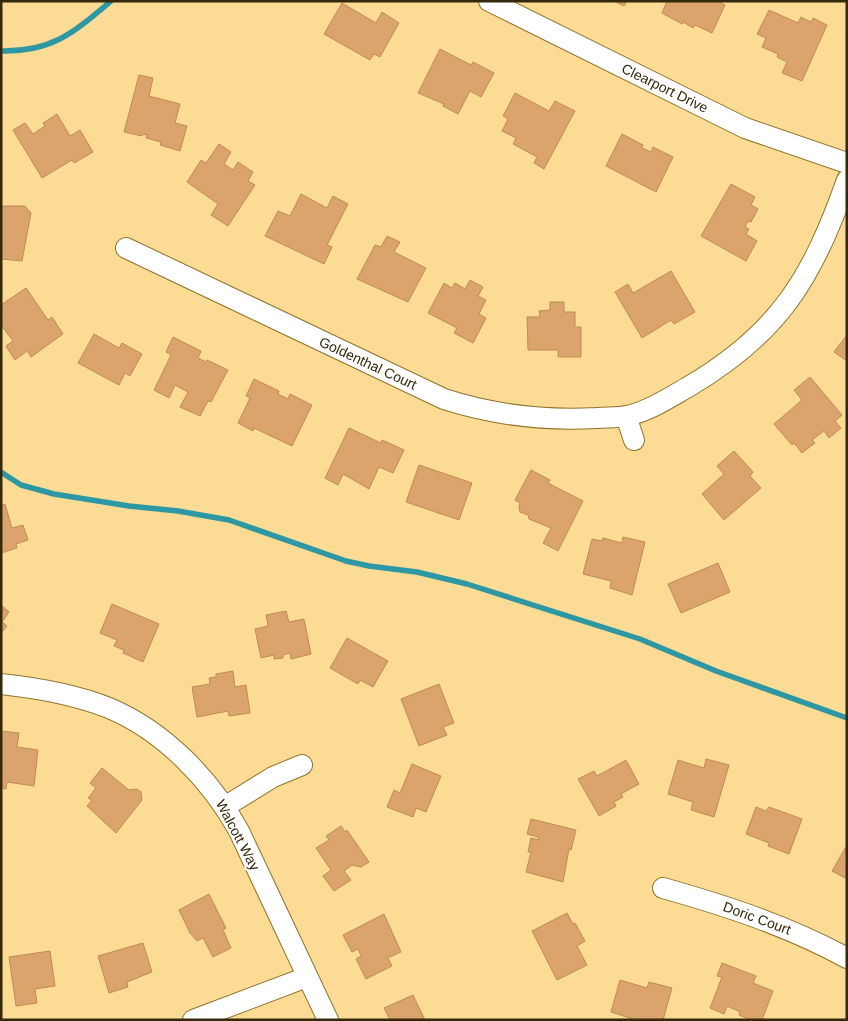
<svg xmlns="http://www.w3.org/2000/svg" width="848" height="1021" font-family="Arial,sans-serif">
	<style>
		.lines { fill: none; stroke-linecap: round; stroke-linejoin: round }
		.stream { stroke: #2d97a3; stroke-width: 5.5 }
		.building { fill: #daa46c; stroke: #c08b54 }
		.minor-casing { stroke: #91742c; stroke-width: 22 }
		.minor { stroke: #fff; stroke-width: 20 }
		.labels { text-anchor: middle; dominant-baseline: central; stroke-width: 4; stroke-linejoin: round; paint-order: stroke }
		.street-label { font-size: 14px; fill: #34280a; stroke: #fff }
	</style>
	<rect width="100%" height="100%" fill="#fcdc95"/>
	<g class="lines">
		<g class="stream">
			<path d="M 1,51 C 53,52 74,32 111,1"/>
			<path d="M 1,472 L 21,485 L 54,494 L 129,506 L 178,511 L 229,520 L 346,561 L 369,566 L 417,572 L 467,584 L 640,639 L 716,671 L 847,718"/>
		</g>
	</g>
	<g class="building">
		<path d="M 614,1 L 627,1 L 624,6 Z"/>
		<path d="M 667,1 L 718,1 L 725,5 L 712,33 L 695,25 L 693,28 L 683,22 L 682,24 L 662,13 Z"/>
		<path d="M 342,3 L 376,23 L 382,12 L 399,23 L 380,57 L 374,54 L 370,60 L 324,34 Z"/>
		<path d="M 769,10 L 798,23 L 801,17 L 811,22 L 813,18 L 827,25 L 802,81 L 782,73 L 787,62 L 777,57 L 778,54 L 762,47 L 766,38 L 757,34 Z"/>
		<path d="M 440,49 L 471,65 L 473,62 L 494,73 L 481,97 L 470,91 L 458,114 L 443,106 L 444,104 L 418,93 Z"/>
		<path d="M 139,75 L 153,78 L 149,96 L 180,104 L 175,123 L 187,126 L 180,151 L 160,145 L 161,142 L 146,138 L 147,135 L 143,134 L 142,136 L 124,132 Z"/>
		<path d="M 515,93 L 549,111 L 555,101 L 575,111 L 544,169 L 534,163 L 537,157 L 513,144 L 516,138 L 502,131 L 508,119 L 503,116 Z"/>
		<path d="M 57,114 L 70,136 L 80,130 L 93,152 L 74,163 L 72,160 L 42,178 L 13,130 L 25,123 L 33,134 L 45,126 L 43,123 Z"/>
		<path d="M 622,134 L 643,145 L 642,148 L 651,152 L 653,147 L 673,157 L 656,192 L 606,166 Z"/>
		<path d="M 219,144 L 231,152 L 224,164 L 233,170 L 238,162 L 253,172 L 248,181 L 255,185 L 228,226 L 211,215 L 218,204 L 187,182 L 201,160 L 206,163 Z"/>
		<path d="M 731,184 L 755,197 L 751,205 L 758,209 L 751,222 L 748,221 L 745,227 L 749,229 L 746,234 L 757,241 L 746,261 L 701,236 Z"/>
		<path d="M 301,194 L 327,208 L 333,196 L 348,204 L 327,245 L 332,247 L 324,264 L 265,236 L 278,211 L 290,216 Z"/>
		<path d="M 1,206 L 25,206 L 31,213 L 22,261 L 1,259 Z"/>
		<path d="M 387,236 L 400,242 L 394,252 L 426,268 L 408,302 L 357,279 L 375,245 L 381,247 Z"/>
		<path d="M 671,271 L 695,312 L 674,324 L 671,320 L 642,338 L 615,292 L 628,284 L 633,293 Z"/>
		<path d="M 470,280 L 483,287 L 478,296 L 486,300 L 479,314 L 486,318 L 473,343 L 454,333 L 457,328 L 428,313 L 444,283 L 452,288 L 455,283 L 465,289 Z"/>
		<path d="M 26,288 L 48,320 L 52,317 L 63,334 L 31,357 L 27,351 L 15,360 L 6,346 L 13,341 L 1,325 L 1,305 Z"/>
		<path d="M 550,302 L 564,302 L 564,312 L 575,312 L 575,327 L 581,327 L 581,357 L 558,357 L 558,350 L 528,350 L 527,317 L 540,317 L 539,311 L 550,310 Z"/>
		<path d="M 94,334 L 119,348 L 122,343 L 142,354 L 130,376 L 125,373 L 119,385 L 78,363 Z"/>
		<path d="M 847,335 L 847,361 L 834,352 Z"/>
		<path d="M 173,337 L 201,351 L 198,358 L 206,362 L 207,360 L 228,370 L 211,402 L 208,401 L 200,416 L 180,407 L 188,392 L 175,385 L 169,398 L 154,390 L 171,355 L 166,352 Z"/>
		<path d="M 810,377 L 842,415 L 835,421 L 841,428 L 829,438 L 824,431 L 812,440 L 815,443 L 802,453 L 794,443 L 792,445 L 774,424 L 802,400 L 794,390 Z"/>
		<path d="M 254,379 L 279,391 L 278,394 L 288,399 L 290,394 L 312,405 L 292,446 L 254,428 L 253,431 L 238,423 L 250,398 L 246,396 Z"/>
		<path d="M 349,428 L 381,443 L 382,440 L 404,450 L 393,473 L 379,467 L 369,489 L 343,474 L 338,485 L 325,478 Z"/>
		<path d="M 734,451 L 753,472 L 750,476 L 761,488 L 724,520 L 702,494 L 724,474 L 717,466 Z"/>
		<path d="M 419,465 L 472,483 L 459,520 L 406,502 Z"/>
		<path d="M 531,470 L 550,480 L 548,483 L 583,501 L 558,551 L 543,543 L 551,528 L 529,519 L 528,515 L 520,512 L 519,507 L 520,503 L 515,500 Z"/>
		<path d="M 5,504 L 12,528 L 23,525 L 28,540 L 16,544 L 17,548 L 1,553 L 1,505 Z"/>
		<path d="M 623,537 L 645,542 L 632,595 L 610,588 L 611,581 L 583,574 L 592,539 L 602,541 L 603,538 L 622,543 Z"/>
		<path d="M 718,563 L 730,592 L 681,613 L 668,584 Z"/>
		<path d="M 112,604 L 159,624 L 143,662 L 123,653 L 124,650 L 114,646 L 117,640 L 100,633 Z"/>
		<path d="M 1,605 L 9,612 L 2,622 L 7,626 L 1,633 Z"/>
		<path d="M 286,611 L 289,622 L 304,619 L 311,654 L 291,659 L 290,653 L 283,655 L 283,658 L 274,659 L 274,655 L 261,658 L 255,629 L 268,626 L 266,615 Z"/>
		<path d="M 347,638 L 388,661 L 373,687 L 360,680 L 358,684 L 330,668 Z"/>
		<path d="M 233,671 L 235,687 L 246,685 L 250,713 L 229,716 L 228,711 L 197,717 L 192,687 L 210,684 L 209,678 L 216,677 L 216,674 Z"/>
		<path d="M 439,684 L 454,723 L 443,727 L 447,735 L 419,746 L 401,699 Z"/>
		<path d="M 1,731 L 19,733 L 17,747 L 38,750 L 34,786 L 7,782 L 6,789 L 1,788 Z"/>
		<path d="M 706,759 L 729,765 L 714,817 L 691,810 L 693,802 L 668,794 L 678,760 L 704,768 Z"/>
		<path d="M 626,760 L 639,784 L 621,794 L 623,797 L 614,802 L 616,806 L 599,816 L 578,779 L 594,771 L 597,776 Z"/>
		<path d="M 412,764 L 441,776 L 426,812 L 416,808 L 413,817 L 387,807 L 394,790 L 400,793 Z"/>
		<path d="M 102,768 L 129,790 L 137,789 L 141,792 L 142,800 L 116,833 L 87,806 L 92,800 L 88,798 L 96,788 L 90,783 Z"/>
		<path d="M 756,807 L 766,811 L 769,807 L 802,819 L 789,854 L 768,846 L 769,843 L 746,834 Z"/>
		<path d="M 531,819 L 576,830 L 571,850 L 569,849 L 563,882 L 526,872 L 531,852 L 528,852 L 531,838 L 538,840 L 538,837 L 527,834 Z"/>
		<path d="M 341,826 L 345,832 L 347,830 L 369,862 L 361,867 L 352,865 L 344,871 L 351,880 L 334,891 L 323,876 L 331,870 L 316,848 L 329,840 L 326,836 Z"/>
		<path d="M 847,845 L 847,879 L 832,871 Z"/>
		<path d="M 209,894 L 226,928 L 223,930 L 231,948 L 213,957 L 203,938 L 197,941 L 190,933 L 179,910 Z"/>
		<path d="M 567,913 L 573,924 L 575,923 L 585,941 L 577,946 L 587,965 L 557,980 L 532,931 Z"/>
		<path d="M 384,914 L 401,952 L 388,958 L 392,966 L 366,979 L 356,959 L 361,956 L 358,949 L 352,952 L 343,935 Z"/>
		<path d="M 143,943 L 152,972 L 127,982 L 128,987 L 109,993 L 98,956 Z"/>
		<path d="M 50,951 L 55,986 L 35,989 L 37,1003 L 16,1006 L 9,957 Z"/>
		<path d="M 722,963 L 756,976 L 753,983 L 773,991 L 762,1020 L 751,1020 L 739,1015 L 740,1012 L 727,1006 L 724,1014 L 710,1008 L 722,977 L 717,976 Z"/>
		<path d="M 620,980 L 647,988 L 649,982 L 672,988 L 663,1020 L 636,1020 L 611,1012 Z"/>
		<path d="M 413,995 L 425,1020 L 390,1020 L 384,1008 Z"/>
	</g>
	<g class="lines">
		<defs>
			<g id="minor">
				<path d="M 489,1 L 745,128 L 847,163"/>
				<path d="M 126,248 L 444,399 C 494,415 543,421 596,418 C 606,417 617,418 627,416 C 649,411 669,398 688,387 C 780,333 812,278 847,180"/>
				<path d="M 626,416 L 634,440"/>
				<path d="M 1,684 C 38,688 74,694 109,708 C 164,731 211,780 239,831 L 328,1020"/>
				<path d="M 226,806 L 273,777 L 302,765"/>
				<path d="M 663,888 C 727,906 788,926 847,958"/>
				<path d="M 193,1020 L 307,977"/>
			</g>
		</defs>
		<use href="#minor" class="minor-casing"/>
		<use href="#minor" class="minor"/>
	</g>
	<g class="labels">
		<g class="street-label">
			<text transform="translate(665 88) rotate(26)">Clearport Drive</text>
			<text transform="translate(368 363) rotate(25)">Goldenthal Court</text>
			<text transform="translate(238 835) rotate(62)">Walcott Way</text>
			<text transform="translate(757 918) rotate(20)">Doric Court</text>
		</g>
	</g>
	<rect width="848" height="1021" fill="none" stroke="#34280a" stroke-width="5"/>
</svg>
